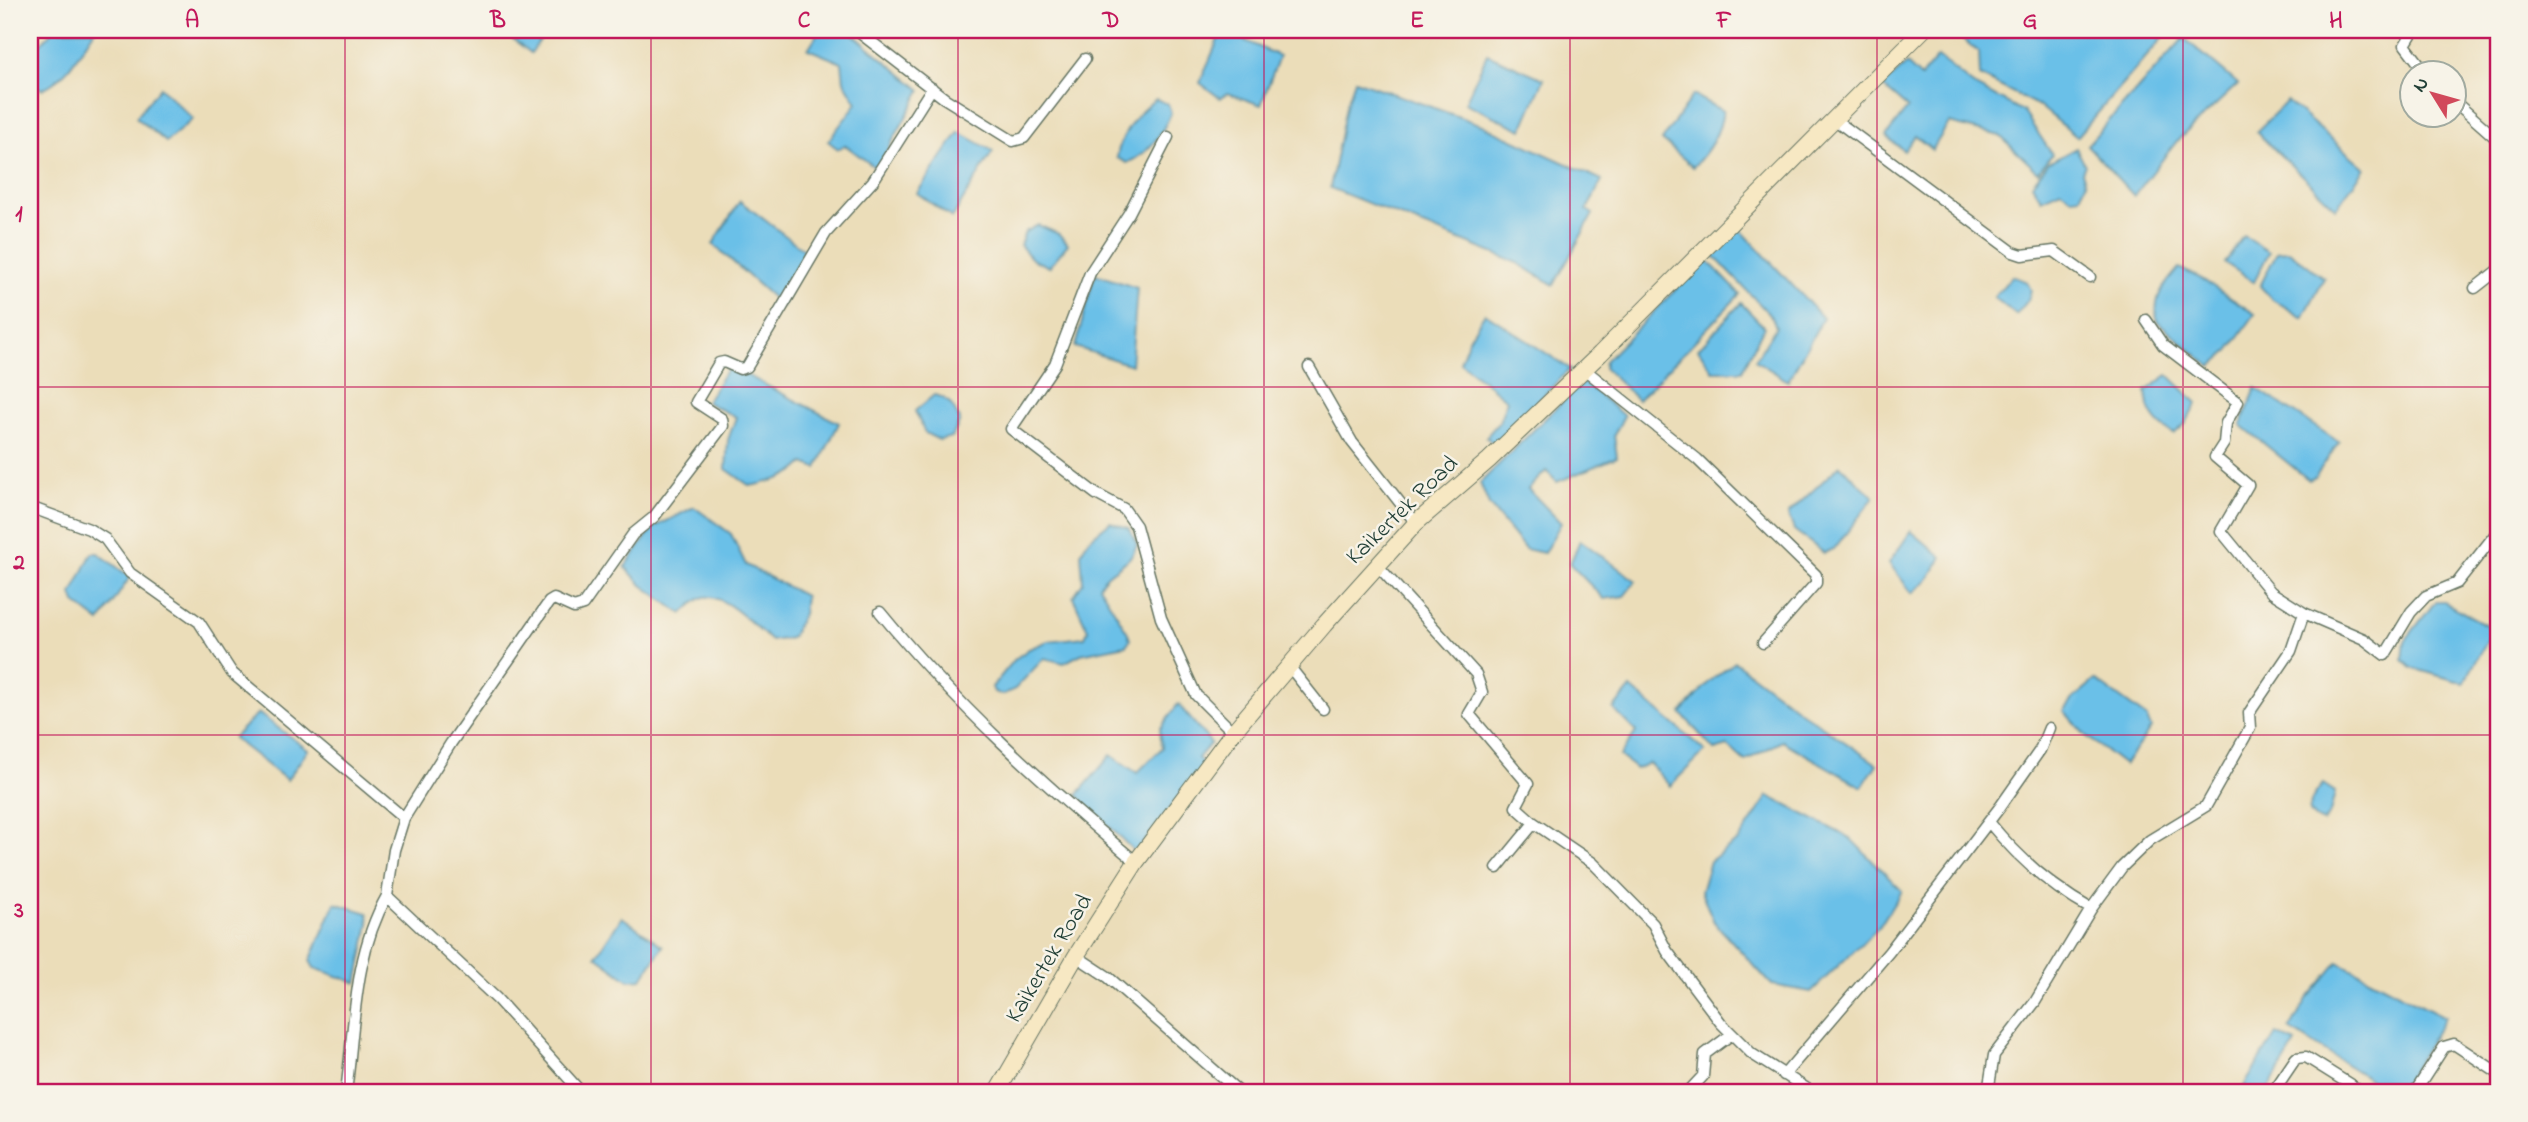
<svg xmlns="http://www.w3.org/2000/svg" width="2528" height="1122" viewBox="0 0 2528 1122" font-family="'Indie Flower',sans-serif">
<rect width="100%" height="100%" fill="#f7f3e8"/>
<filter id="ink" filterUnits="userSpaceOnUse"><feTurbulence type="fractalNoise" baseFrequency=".0143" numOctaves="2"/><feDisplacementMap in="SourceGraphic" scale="14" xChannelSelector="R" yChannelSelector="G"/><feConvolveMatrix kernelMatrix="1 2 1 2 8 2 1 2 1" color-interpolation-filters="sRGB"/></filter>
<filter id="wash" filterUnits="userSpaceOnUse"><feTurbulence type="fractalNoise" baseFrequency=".00686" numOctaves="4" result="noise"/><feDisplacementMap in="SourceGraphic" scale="28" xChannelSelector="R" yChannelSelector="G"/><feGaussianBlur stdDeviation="1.57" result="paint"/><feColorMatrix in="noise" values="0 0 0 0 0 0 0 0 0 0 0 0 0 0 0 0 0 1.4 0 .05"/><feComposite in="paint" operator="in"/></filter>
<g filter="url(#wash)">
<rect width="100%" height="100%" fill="#ebddb9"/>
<path fill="#6bc0e8" stroke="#457e8e" stroke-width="2" d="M 54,30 L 95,30 C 80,51 67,79 42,89 L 30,85 L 30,47 L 35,49 Z
M 501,30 L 547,30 L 531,53 Z
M 820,30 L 848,30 L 921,90 L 877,169 L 845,145 L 838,149 L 828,141 L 857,103 L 844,81 L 842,63 L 808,49 Z
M 1222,30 L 1279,56 L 1261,105 L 1227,93 L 1220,98 L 1200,83 Z
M 1954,30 L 2160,30 L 2166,34 L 2077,137 L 2041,107 L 1980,76 L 1979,52 L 1953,32 Z
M 2184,38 L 2238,84 L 2177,141 L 2134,196 L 2087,145 Z
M 1487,54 L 1544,79 L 1522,130 L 1465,103 Z
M 1938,57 L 1973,85 L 2023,111 L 2052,154 L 2038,172 L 2000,136 L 1949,123 L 1932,150 L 1915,136 L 1904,151 L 1886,136 L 1908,108 L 1882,86 L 1907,64 L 1921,77 Z
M 1355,80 L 1482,125 L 1602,180 L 1587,210 L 1593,214 L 1554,285 L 1517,263 L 1330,188 L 1346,106 Z
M 160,87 L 193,119 L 166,142 L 136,117 Z
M 1693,95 L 1723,111 C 1720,134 1709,151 1693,167 L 1662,140 Z
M 1156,99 L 1168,104 L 1171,113 C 1161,136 1149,153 1127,163 L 1117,158 C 1119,137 1138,111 1156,99 Z
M 2287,101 L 2365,168 L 2336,208 L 2256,132 Z
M 959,132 L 993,151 L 952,218 L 917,193 Z
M 2076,148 L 2085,165 L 2082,172 L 2086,183 L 2080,197 L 2072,198 L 2061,190 L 2041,199 L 2032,184 L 2048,163 Z
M 740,201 L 808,253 L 782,306 L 713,244 Z
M 1038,225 L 1059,234 L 1068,244 L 1049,267 L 1032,259 L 1020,245 L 1025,232 Z
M 1739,228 L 1823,318 L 1788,381 L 1755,360 L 1776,327 L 1772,317 L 1713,255 Z
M 2244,236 L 2269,252 L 2254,282 L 2225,263 Z
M 2289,251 L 2324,278 L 2303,318 L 2271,298 L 2260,286 L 2277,252 Z
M 1706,259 L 1740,294 L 1638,400 L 1604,368 L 1605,361 Z
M 2179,268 L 2202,279 L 2255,314 L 2228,352 L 2211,367 L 2157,321 C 2154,295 2162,288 2179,268 Z
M 1095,274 L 1137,288 L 1131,365 L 1075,347 Z
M 2012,276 L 2027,282 L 2031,290 L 2028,300 L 2016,315 L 1994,297 Z
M 1741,303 L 1764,327 L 1742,371 L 1713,371 L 1698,349 Z
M 1485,313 L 1570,369 L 1495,445 L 1486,437 L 1499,422 L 1507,400 L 1460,362 L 1470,337 Z
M 729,366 L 839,423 L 817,468 L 804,463 C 790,478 770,482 750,486 L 726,469 L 728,440 L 736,417 L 706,402 Z
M 2168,375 L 2197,403 L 2186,423 L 2174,434 C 2155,424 2148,412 2146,391 Z
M 1583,381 L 1624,416 L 1614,435 L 1617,457 L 1557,482 L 1546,471 L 1528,489 L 1561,523 L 1544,553 L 1525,549 L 1489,505 L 1480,483 Z
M 2256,388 L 2339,442 L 2315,477 L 2309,480 L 2241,425 Z
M 934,395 C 949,397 954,408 960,421 L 952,437 L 939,440 L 925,433 L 915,411 Z
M 1840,465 L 1874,497 L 1834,549 L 1824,553 L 1794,530 L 1788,514 Z
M 694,507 L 731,534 L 746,565 L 805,596 L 803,614 L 791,638 L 771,641 C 757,628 724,593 704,597 C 696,599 688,609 682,614 L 642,585 L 625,567 L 653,528 Z
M 1110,522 L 1129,528 L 1137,544 C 1132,565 1108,568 1099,586 L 1128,633 L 1130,640 L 1126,645 L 1081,654 L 1064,663 L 1044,658 L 1015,689 L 1002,695 L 994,692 L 992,687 L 1015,659 L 1029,649 L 1048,641 L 1085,637 L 1088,630 L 1073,597 L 1083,582 L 1081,553 L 1088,540 Z
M 1911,531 L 1942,557 L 1927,581 L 1912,593 L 1889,563 Z
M 1580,540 L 1636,581 L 1624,596 L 1604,599 L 1570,564 Z
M 92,553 L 98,553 L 130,577 L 100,622 L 75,603 L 72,594 Z
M 2435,602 L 2444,602 L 2494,629 L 2464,683 L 2412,668 L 2403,660 L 2405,641 Z
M 1735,662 L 1804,714 L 1877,764 L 1862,787 L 1782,741 L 1745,761 L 1728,746 L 1714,750 L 1681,713 L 1709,682 Z
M 2095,680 L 2147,718 L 2151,728 L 2124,765 L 2085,735 L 2064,711 L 2074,698 Z
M 1631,688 L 1705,751 L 1670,786 L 1649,763 L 1636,769 L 1620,756 L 1636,732 L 1613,709 Z
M 1178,704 L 1211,743 L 1198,758 L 1204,764 L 1136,853 L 1077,795 L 1111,755 L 1137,773 L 1162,748 L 1160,729 Z
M 258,713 L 308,750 L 287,780 L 233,738 Z
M 2323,784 L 2335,792 L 2330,813 L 2323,822 C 2300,814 2311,798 2323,784 Z
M 1768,796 L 1850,838 L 1902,891 L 1879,927 L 1811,992 L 1772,985 L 1714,922 L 1701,892 L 1710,861 L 1739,840 Z
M 335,903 L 368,913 L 369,924 L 357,983 L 314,968 L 310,961 Z
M 622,917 L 663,946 L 642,979 L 629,980 L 596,956 Z
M 2338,962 L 2445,1017 L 2399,1092 L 2390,1092 L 2290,1029 L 2307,999 Z
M 2276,1034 L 2296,1043 L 2266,1092 L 2250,1092 L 2244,1086 Z"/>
</g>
<g filter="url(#ink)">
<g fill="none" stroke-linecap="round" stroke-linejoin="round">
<defs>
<path id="street" d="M 856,30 L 944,98 L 1013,141 L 1024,138 L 1085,59
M 2414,30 L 2405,45 L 2427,74
M 2454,101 L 2498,140
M 1834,119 L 2013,252 L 2022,255 L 2054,251 L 2090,277
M 1168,137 L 1129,213 L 1090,273 L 1055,364 L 1011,429 L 1096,494 L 1124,509 L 1136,526 L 1161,618 L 1196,695 L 1233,732
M 2475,288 L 2498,270
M 2146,320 L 2163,345 L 2238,402 L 2226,423 L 2224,443 L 2215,457 L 2248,485 L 2221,531 L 2271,592 L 2304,613
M 1309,367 L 1352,442 L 1416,523
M 1584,369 L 1697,459 L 1816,575 L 1816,583 L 1763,643
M 30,507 L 89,529 L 105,539 L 130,573 L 199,622 L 232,673 L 404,818
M 1377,565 L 1476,674 L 1482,692 L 1469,714 L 1528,784 L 1516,807 L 1534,823
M 880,612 C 956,705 1045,785 1136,862
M 1289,666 L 1323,709
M 1989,822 C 2018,858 2050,886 2091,909
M 1497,868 L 1534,823 L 1593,863 L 1653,924 L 1667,951 L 1721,1023 L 1752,1054 L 1812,1092
M 387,896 L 394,850 L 404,818 L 451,743 L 549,602 L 554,599 L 574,608 L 583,605 L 633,534 L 654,517 L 723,426 L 722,419 L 696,402 L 719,363 L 724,362 L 740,369 L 747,367 L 826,233 L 873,181 L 932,88
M 1076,956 L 1108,977 L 1239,1092
M 1784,1075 L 1889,952 L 2000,807 L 2040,750 L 2049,728
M 346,1092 C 355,1026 353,956 387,896 L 497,999 L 581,1092
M 1646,1092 L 1653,1092
M 1688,1092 L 1703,1076 L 1705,1054 L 1732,1034
M 1988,1092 L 1994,1055 L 2035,1002 L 2091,909 L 2122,867 L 2150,840 L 2206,806 L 2250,728 L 2249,713 L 2291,651 L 2304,613 L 2364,639 L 2385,655 L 2411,612 L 2426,596 L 2457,583 L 2498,531
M 2273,1092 L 2296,1058 L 2306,1057 L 2362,1092
M 2415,1092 L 2444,1047 L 2454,1044 L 2498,1073"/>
<path id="secondary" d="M 997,1092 L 1076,956 L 1136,862 L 1233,732 L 1324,625 L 1416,523 L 1489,460 L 1600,354 L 1923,30"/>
</defs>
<use href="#street" stroke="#667563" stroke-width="13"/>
<use href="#secondary" stroke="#667563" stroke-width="18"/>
<use href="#street" stroke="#fff" stroke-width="10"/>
<use href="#secondary" stroke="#f7e8c3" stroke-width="16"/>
</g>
</g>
<path fill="none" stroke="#c2185b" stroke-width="2" stroke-opacity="0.55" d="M 345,30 L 345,1092M 651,30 L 651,1092M 958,30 L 958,1092M 1264,30 L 1264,1092M 1570,30 L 1570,1092M 1877,30 L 1877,1092M 2183,30 L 2183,1092M 30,387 L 2498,387M 30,735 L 2498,735"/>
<g text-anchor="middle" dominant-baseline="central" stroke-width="5" stroke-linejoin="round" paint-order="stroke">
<g font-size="24" fill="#1f3d34" stroke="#f7f3e8">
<text transform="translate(1403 511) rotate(-44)">Kaikertek Road</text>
<text transform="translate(1050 959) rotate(-59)">Kaikertek Road</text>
</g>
</g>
<rect width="2528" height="1122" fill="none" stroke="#f7f3e8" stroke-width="77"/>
<g transform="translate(2433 94) rotate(307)"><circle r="33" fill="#f7f3e8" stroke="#a1aaa0" stroke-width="2"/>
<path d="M0-5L12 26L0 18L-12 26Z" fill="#d1495b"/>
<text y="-10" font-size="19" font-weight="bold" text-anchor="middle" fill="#1f3d34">N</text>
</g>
<rect x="38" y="38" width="2452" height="1046" fill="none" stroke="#c2185b" stroke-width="2.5"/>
<g font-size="23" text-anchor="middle" font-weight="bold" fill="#c2185b">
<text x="192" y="27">A</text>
<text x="498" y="27">B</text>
<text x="804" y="27">C</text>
<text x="1111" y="27">D</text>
<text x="1417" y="27">E</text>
<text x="1724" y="27">F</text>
<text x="2030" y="27">G</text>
<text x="2336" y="27">H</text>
<text x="19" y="221">1</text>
<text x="19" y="569">2</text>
<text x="19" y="917">3</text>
</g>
</svg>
